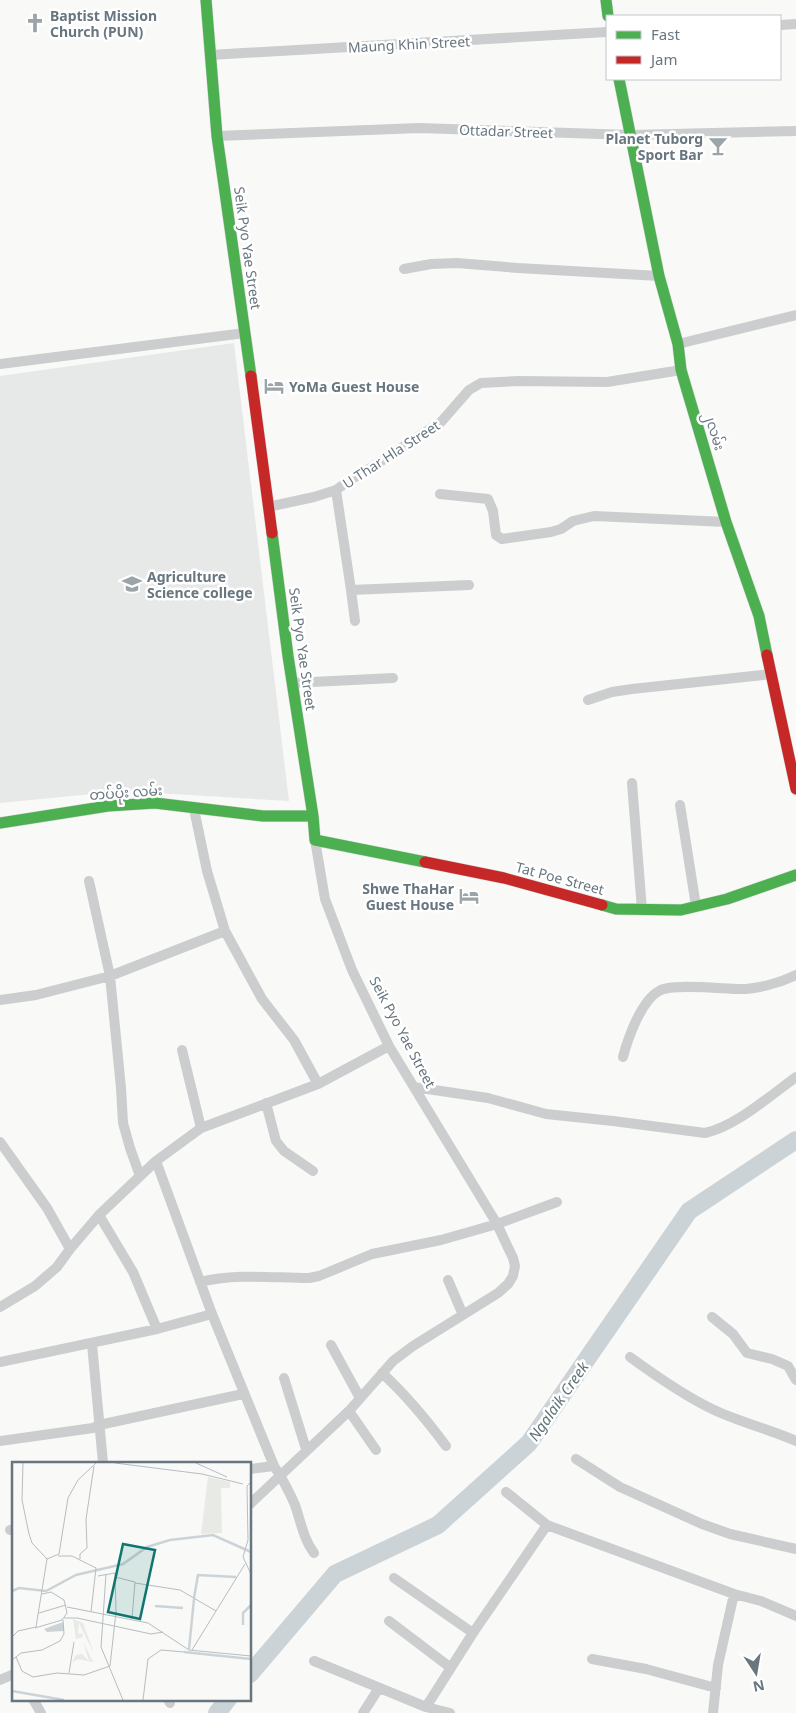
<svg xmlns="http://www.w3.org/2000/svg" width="796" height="1713" viewBox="0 0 796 1713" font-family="'Noto Sans','Noto Sans Myanmar',sans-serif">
<rect width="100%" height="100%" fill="#f9f9f8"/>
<path fill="#e7e9e8" d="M 234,343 L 289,801 L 123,791 L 0,803 L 0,376 Z"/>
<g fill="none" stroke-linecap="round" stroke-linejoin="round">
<path stroke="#ccd3d6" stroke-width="18" d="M 250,1674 L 335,1574 L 438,1525 L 529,1443 L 689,1211 L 796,1140
M 217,1713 L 228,1699"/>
<defs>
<path id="fast" d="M 206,0 L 217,136 L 251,376
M 606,0 L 608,16
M 619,79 L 659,276 L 678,344 L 681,370 L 726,522 L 759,616 L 767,655
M 272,533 L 288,656 L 313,816 L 315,840 L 425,862
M 0,823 L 108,806 L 155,803 L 263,816 L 313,816
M 602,905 L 616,909 L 681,910 L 727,899 L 796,875"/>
<path id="jam" d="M 251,376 L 272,533
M 767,655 L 796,789
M 425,862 L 504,878 L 602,905"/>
</defs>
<use href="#fast" stroke="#d5d6d6" stroke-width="12"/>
<use href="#jam" stroke="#d5d6d6" stroke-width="12"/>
<path stroke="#cbcdce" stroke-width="10" d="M 780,25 L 796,24
M 210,55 L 607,32
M 217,136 L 419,128 L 631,135 L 796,131
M 404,269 L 431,264 L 457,263 L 518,268 L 659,276
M 678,344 L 796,315
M 0,364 L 245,333
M 336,490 L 351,590 L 469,585
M 440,494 L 488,499 L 493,511 L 496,535 L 502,539 L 551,532 L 561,529 L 573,521 L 594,516 L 726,522
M 268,507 L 314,497 L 336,490 L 347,482 L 372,467 L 441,422 L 469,390 L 481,383 L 518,381 L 607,382 L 681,370
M 351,590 L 355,621
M 292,683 L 393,678
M 588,700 L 612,692 L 632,689 L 772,674
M 632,783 L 642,910
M 680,805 L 696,906
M 194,809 L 207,871 L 225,931 L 262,999 L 294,1040 L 318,1084
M 0,1000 L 36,995 L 110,976 L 89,881
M 182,1050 L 201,1128
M 623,1057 C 628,1038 641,1001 659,991 C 672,983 723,989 740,989 C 757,989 780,983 796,975
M 414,1087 L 488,1098 L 546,1114 L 613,1121 L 705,1133 C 735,1127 771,1095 796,1077
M 266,1103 L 276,1141 L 284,1151 L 313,1171
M 0,1142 L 47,1208 L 70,1249
M 156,1161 L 212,1314
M 140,1176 L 130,1148 L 123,1123 L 121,1088 L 110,976 L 225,931
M 99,1215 L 133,1272 L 157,1329
M 448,1280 L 463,1315
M 200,1282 C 237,1273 273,1278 309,1278 L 319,1276 L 372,1254 L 441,1240 L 497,1224 L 557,1202
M 0,1307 L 35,1286 L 57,1267 L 70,1249 L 99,1215 L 156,1161 L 201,1128 L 318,1084 L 389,1046
M 712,1317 L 733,1334 L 747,1353 L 772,1359 L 788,1366 L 796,1380
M 92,1344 L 103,1463
M 331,1345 L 360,1398
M 630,1357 C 656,1376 683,1395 712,1409 C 739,1422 769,1429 796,1441
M 0,1362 L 157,1329 L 212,1314 L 274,1466 C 282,1478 289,1491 295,1505 C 301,1522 303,1538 314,1553
M 382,1373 C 406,1395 426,1419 446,1446
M 284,1378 L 306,1449
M 349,1411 L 376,1450
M 0,1441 L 93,1428 L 99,1425 L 243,1394
M 576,1459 L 620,1487 L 702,1524 L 730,1534 L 796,1549
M 250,1469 L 274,1466
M 506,1492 L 547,1525 L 734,1594 L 761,1601 L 796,1616
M 250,1504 L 349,1411 L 393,1361 L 413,1346 L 498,1293 L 508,1284 L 513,1276 L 515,1266 L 513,1258 L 497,1224 L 389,1046 L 352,970 L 325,899 L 315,840
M 10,1530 L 14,1529
M 394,1578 L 473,1633
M 389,1621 L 451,1668
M 592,1659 L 646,1669 L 716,1688
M 314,1661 L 426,1707 L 450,1713
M 0,1680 L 14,1674
M 33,1699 L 41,1713
M 168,1699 L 170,1703
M 426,1707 L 473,1633 L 547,1525
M 363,1713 L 379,1688
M 713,1713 L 718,1665 L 734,1594"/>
<use href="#fast" stroke="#4caf50" stroke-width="11"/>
<use href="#jam" stroke="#c62828" stroke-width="11"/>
</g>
<defs>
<symbol id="church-bare" viewBox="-9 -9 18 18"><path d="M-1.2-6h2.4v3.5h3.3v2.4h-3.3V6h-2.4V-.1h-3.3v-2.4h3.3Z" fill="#9aa4a9" stroke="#fff" stroke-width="2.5" paint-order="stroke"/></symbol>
<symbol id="bar-bare" viewBox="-9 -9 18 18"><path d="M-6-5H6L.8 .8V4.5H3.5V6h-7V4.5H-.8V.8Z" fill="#9aa4a9" stroke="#fff" stroke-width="2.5" paint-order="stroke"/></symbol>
<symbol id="hotel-bare" viewBox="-9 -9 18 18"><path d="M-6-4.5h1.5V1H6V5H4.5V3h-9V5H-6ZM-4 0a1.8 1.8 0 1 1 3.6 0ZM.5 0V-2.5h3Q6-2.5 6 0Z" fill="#9aa4a9" stroke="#fff" stroke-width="2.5" paint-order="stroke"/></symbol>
<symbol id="school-bare" viewBox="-9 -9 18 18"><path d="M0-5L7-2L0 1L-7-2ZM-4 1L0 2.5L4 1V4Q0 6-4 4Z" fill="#9aa4a9" stroke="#fff" stroke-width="2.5" paint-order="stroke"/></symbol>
</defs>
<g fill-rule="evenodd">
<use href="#church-bare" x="21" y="9" width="28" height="28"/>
<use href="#bar-bare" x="704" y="132" width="28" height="28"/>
<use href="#hotel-bare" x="260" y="372" width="28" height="28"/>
<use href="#school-bare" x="118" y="570" width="28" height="28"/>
<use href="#hotel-bare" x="455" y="882" width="28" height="28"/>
</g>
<g text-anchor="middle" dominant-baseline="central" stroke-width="5" stroke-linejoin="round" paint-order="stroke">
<g font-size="14" font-weight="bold" fill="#67767f" stroke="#fff" text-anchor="start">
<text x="50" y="15">Baptist Mission<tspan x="50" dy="16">Church (PUN)</tspan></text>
<text x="703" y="138" text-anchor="end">Planet Tuborg<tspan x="703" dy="16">Sport Bar</tspan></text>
<text x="289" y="386">YoMa Guest House</text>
<text x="147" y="576">Agriculture<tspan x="147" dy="16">Science college</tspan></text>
<text x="454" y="888" text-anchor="end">Shwe ThaHar<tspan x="454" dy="16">Guest House</tspan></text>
</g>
<g font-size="14" fill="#67767f" stroke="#fff">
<text transform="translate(409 44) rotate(-3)">Maung Khin Street</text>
<text transform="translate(506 131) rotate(2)">Ottadar Street</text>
<text transform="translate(248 248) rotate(82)">Seik Pyo Yae Street</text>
<text transform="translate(715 431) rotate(73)">၂လမ်း</text>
<text transform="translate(391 454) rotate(-33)">U Thar Hla Street</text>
<text transform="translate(303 649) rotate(82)">Seik Pyo Yae Street</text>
<text transform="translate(126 792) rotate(-4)">တပ်ပိုး လမ်း</text>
<text transform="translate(560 878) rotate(15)">Tat Poe Street</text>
<text transform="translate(403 1032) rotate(62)">Seik Pyo Yae Street</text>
</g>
<g font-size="15" font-style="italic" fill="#627479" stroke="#fff">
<text transform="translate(558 1401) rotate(-55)">Ngalaik Creek</text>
</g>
</g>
<g transform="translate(12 1462)">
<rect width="239" height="239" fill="#f9f9f8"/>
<path d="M 196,15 L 218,20 L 218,26 L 209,26 L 210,71 L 189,72 ZM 61,157 L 71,161 L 82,192 L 67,161 L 66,172 L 70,171 L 71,175 L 64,177 ZM 71,179 L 81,200 L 66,197 L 60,201 L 64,193 L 70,192 L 77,199 Z" fill="#e8eae6"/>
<path d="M 51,160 L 52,169 L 35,170 L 32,167 Z" fill="#ccd3d6"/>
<path fill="none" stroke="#ccd3d6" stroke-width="2.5" d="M 0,129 L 7,126 L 34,129 L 64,113 L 111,102 L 135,85 L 158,78 L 201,73 L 239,90M 182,136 L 186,113 L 224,115M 143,144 L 171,146M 231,163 L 231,151 L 239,143M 177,187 L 182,137M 172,190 L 239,197M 0,229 L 52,238"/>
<path fill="none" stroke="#b6bdc1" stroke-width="1" d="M 11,1 L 10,38 L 17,72 L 20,81 L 35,97M 103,1 L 190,12 L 231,22M 184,1 L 215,15M 239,20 L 235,24 L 236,78 L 231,95 L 239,112M 46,94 L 60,94 L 84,106 L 79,150M 68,97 L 68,92 L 75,86 L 74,57 L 82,4M 94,112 L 89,185 L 111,238M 103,115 L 123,120 L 120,157M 123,121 L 168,128 L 204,149M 55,145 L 136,161 L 177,188 L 239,194M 27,151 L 54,143M 52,156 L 65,156 L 139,172 L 151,170M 23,166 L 50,158 L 55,151 L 52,138 L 39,130 L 30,132M 0,175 L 6,169 L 24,165 L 35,97 L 47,92 L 56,36 L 66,18 L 84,1M 180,188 L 233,102M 4,195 L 10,209 L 21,215 L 45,211 L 72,213 L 98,204 L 104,150 L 103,111 L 86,114M 0,198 L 9,191 L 30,188 L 48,179 L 52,172 L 51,158M 57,211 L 62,180M 131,238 L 136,197 L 149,188 L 172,190"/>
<path fill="#0f766e" fill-opacity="0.15" stroke="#0f766e" stroke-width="2.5" d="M 111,82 L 143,88 L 128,157 L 96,150 Z"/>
<rect width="239" height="239" fill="none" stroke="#67767f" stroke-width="2.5"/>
</g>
<rect x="606" y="15" width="175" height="65" fill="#ffffff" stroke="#c2c8cc"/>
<rect x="616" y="31" width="25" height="8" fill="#4caf50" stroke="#c2c8cc"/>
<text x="651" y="40" font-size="15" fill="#67767f">Fast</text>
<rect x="616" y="56" width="25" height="8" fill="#c62828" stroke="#c2c8cc"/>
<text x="651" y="65" font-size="15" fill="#67767f">Jam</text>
<g transform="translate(756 1673) rotate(168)" stroke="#ffffff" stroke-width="4" paint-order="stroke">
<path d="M0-4L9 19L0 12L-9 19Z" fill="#67767f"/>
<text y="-8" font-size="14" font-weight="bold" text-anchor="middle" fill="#67767f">N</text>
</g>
</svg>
